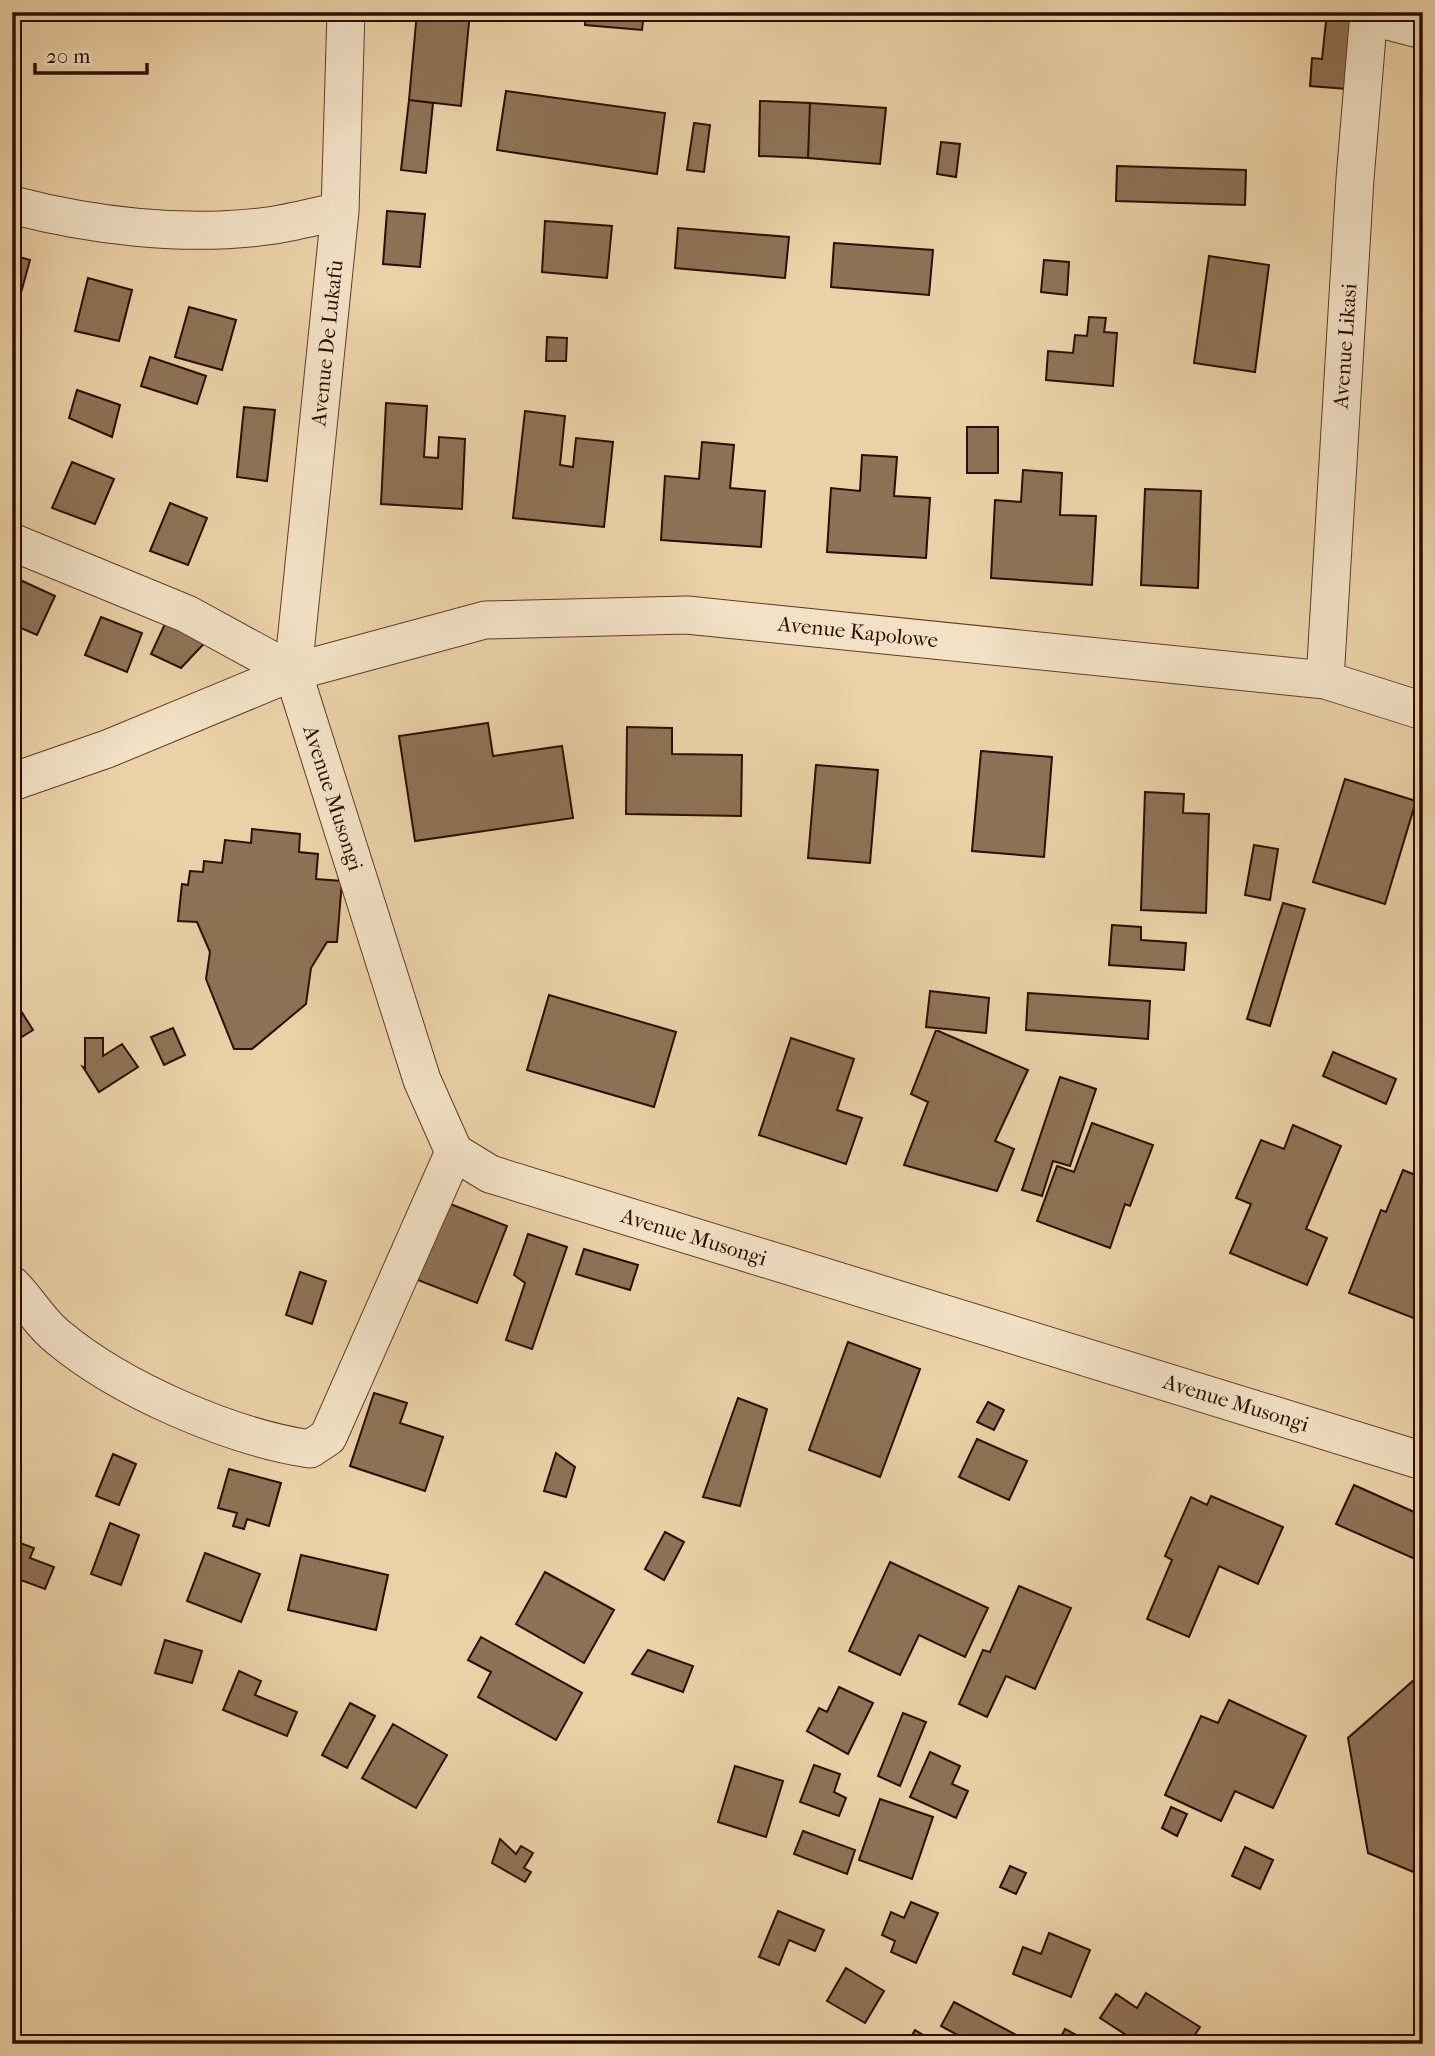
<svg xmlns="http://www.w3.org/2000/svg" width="1435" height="2056" viewBox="0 0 1435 2056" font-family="'IM FELL French Canon',serif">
<rect width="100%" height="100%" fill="#ebd1a6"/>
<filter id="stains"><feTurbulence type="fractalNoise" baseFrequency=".00286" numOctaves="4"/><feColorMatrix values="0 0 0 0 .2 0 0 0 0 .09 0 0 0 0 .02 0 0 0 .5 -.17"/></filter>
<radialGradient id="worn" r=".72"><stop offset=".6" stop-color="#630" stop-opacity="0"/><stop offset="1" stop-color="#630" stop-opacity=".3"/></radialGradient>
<path fill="#8f7256" stroke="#2c0c00" stroke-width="2" d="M 417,12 L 470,12 L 461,106 L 409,100 Z
M 586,12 L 644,12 L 642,30 L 585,25 Z
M 1327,12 L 1354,12 L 1347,89 L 1310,86 L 1312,58 L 1322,59 Z
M 506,91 L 665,113 L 657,174 L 497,150 Z
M 409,100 L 433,103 L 426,173 L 401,170 Z
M 760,101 L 810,103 L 808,158 L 759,156 Z
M 810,103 L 886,108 L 880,164 L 808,158 Z
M 694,123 L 710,125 L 704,172 L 687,170 Z
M 941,142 L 960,144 L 956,177 L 937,174 Z
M 1117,166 L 1246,170 L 1245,205 L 1116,201 Z
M 387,211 L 425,214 L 420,267 L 383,264 Z
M 545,221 L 612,226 L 607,278 L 542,272 Z
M 678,228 L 789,237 L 785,278 L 675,268 Z
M 834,243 L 933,250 L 929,295 L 831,287 Z
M 12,255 L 30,260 L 14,318 L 12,318 Z
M 1209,256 L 1269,265 L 1255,372 L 1194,363 Z
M 1044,260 L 1069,262 L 1067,295 L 1041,292 Z
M 88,278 L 132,290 L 119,341 L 75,331 Z
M 189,307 L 236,320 L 222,370 L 175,357 Z
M 1089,317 L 1106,318 L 1104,332 L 1117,333 L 1113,386 L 1046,380 L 1048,351 L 1073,353 L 1075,335 L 1087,336 Z
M 547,337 L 567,338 L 566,361 L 546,361 Z
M 150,357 L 206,376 L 197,404 L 141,386 Z
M 77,390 L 120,405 L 112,437 L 69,418 Z
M 386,403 L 427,406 L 424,457 L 438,458 L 439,437 L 465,439 L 462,509 L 381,504 Z
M 244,407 L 275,410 L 267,481 L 237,477 Z
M 525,411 L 565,416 L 560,465 L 573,467 L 576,438 L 613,442 L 604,527 L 513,518 Z
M 967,427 L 998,427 L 998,473 L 967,473 Z
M 702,442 L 734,445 L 730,488 L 765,491 L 761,547 L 661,540 L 665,476 L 699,479 Z
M 862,455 L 897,457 L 894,496 L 930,498 L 926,558 L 827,552 L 831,488 L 860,491 Z
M 72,462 L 114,479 L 95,524 L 52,508 Z
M 1023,470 L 1062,473 L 1060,515 L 1096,516 L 1092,585 L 991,578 L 995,500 L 1021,502 Z
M 1145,489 L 1201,491 L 1198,588 L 1141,585 Z
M 170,503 L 207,518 L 188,565 L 150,551 Z
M 18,579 L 55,596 L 37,635 L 12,624 L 12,591 Z
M 170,613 L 214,633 L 181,668 L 151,654 Z
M 101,617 L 142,633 L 127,672 L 85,655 Z
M 488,723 L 493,756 L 562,746 L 573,818 L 415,841 L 399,736 Z
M 627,727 L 672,728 L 672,754 L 742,755 L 741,816 L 626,814 Z
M 981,751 L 1052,757 L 1044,857 L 972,851 Z
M 816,765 L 878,770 L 870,863 L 808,858 Z
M 1345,779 L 1416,801 L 1385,904 L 1313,882 Z
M 1145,792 L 1184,794 L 1183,813 L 1209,814 L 1206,913 L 1141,910 Z
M 252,829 L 300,834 L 299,852 L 318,854 L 316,879 L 342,881 L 337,942 L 327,942 L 311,968 L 306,1004 L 252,1049 L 234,1049 L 206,979 L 210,952 L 197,922 L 178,921 L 182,884 L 188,885 L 190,871 L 203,872 L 204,861 L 222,863 L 225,840 L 251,843 Z
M 1254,845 L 1278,849 L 1270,900 L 1245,895 Z
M 1283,903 L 1305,909 L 1270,1026 L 1247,1019 Z
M 1112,925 L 1141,927 L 1141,940 L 1186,943 L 1184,970 L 1109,965 Z
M 930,991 L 989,998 L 986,1033 L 926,1027 Z
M 1028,993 L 1150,1001 L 1148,1039 L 1026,1030 Z
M 549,995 L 676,1032 L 654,1107 L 527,1070 Z
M 21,1011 L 33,1030 L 12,1043 L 12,1016 Z
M 173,1028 L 185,1055 L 164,1065 L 151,1037 Z
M 936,1030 L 1028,1070 L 995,1141 L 1014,1149 L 997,1191 L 904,1165 L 928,1102 L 911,1094 Z
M 85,1038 L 103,1038 L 103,1056 L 122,1044 L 138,1067 L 99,1092 L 83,1067 L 85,1068 Z
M 791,1038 L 854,1059 L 837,1110 L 862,1118 L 846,1164 L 759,1135 Z
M 1333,1052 L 1396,1079 L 1386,1104 L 1323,1076 Z
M 1060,1077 L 1096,1089 L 1070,1166 L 1053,1161 L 1042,1196 L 1022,1190 Z
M 1092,1123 L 1153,1145 L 1130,1206 L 1125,1204 L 1110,1248 L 1037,1221 L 1057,1166 L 1074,1172 Z
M 1293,1125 L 1341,1146 L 1306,1229 L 1327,1238 L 1307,1285 L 1230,1253 L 1251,1204 L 1236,1198 L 1261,1140 L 1284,1149 Z
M 1403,1170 L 1423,1178 L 1423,1302 L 1416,1319 L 1349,1293 L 1381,1210 L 1386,1212 Z
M 440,1200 L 507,1226 L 477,1303 L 410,1277 Z
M 528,1234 L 567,1247 L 532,1349 L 506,1340 L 525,1283 L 514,1275 Z
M 584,1249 L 638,1265 L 630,1290 L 576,1274 Z
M 300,1272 L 326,1281 L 312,1324 L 286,1315 Z
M 848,1342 L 920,1369 L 880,1477 L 809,1450 Z
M 374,1393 L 407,1403 L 400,1423 L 443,1437 L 425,1491 L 350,1466 Z
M 738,1398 L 767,1409 L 740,1506 L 703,1497 Z
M 988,1402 L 1004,1410 L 994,1430 L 977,1422 Z
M 977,1439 L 1027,1461 L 1009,1500 L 959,1477 Z
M 556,1453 L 575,1467 L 566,1497 L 544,1491 Z
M 113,1454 L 136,1464 L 119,1505 L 96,1496 Z
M 229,1469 L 281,1483 L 269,1526 L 247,1519 L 244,1529 L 233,1526 L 237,1513 L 218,1508 Z
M 1354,1485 L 1423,1516 L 1423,1541 L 1415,1559 L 1336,1524 Z
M 1211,1496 L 1283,1527 L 1258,1584 L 1219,1566 L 1189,1637 L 1147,1619 L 1172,1560 L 1165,1556 L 1191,1497 L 1207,1505 Z
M 110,1523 L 139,1535 L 121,1585 L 91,1574 Z
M 665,1532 L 684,1542 L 664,1580 L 645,1569 Z
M 12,1540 L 34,1548 L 30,1558 L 54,1567 L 45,1589 L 21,1580 L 16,1594 L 12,1593 Z
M 205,1553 L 260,1574 L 241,1622 L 187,1601 Z
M 301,1555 L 388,1575 L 376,1630 L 288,1610 Z
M 890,1562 L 988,1608 L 965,1657 L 919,1635 L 900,1675 L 849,1651 Z
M 545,1572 L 614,1610 L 584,1663 L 516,1624 Z
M 1019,1586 L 1071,1608 L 1035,1689 L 1006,1676 L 987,1717 L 959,1704 L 983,1650 L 990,1652 Z
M 481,1637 L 582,1693 L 556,1740 L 478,1697 L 491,1672 L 468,1660 Z
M 165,1640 L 202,1651 L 192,1683 L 155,1673 Z
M 648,1650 L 693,1666 L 683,1692 L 632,1674 Z
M 239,1671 L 261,1681 L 255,1695 L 297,1712 L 287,1736 L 223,1710 Z
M 1423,1672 L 1423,1876 L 1368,1853 L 1348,1738 Z
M 839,1687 L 873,1703 L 848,1754 L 807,1731 L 819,1708 L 827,1712 Z
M 1229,1700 L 1306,1736 L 1273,1808 L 1235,1791 L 1221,1821 L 1165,1795 L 1201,1716 L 1218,1723 Z
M 350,1703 L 375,1716 L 347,1768 L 322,1755 Z
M 903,1713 L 926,1722 L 900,1786 L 878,1776 Z
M 393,1724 L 447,1755 L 416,1808 L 362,1778 Z
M 930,1752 L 960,1766 L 952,1784 L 968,1791 L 956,1818 L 910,1797 Z
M 814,1765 L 840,1774 L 834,1792 L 846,1798 L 839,1816 L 800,1802 Z
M 735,1766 L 783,1781 L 766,1837 L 718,1822 Z
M 880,1799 L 933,1817 L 912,1879 L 859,1860 Z
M 1171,1807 L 1187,1814 L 1177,1836 L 1162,1828 Z
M 803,1831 L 855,1850 L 847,1874 L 794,1854 Z
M 500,1839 L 516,1854 L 521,1846 L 533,1853 L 524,1868 L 531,1872 L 525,1882 L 492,1863 Z
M 1245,1847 L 1273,1860 L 1260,1889 L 1232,1876 Z
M 1010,1866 L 1026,1873 L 1016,1894 L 1000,1887 Z
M 911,1902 L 938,1913 L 916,1963 L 891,1952 L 895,1941 L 882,1935 L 891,1912 L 904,1918 Z
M 778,1911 L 824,1930 L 815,1951 L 789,1940 L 779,1965 L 759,1957 Z
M 1049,1933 L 1090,1950 L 1071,1997 L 1013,1974 L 1023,1947 L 1041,1954 Z
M 846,1968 L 884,1991 L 865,2023 L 827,2001 Z
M 1146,1993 L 1200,2027 L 1189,2044 L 1140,2044 L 1100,2018 L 1116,1994 L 1137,2008 Z
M 954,2002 L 1022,2038 L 1019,2044 L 974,2044 L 941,2026 Z
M 1065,2029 L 1093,2044 L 1057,2044 Z
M 915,2030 L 938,2044 L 907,2044 Z"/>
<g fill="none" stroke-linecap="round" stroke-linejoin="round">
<defs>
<path id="minor" d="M 346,12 L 340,211 L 293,672 L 422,1080 L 454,1152 L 490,1174 L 1423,1461
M 1369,16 L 1423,30
M 12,205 C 93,226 184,237 267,226 C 291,223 316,216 340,211
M 12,542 L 187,614 L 293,672
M 1325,680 L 1355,179 L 1369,12
M 12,782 L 107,749 L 293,672 L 485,620 L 687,615 L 1325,680 L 1423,711
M 12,1285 C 28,1301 40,1323 58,1337 C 120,1389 230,1437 310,1449 L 328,1437 L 454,1152"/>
</defs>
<use href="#minor" stroke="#5c3d2a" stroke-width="39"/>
<use href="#minor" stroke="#f2e1c5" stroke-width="37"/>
</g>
<g text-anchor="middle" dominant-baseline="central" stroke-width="5" stroke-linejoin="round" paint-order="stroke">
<g font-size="21" fill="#2c0c00" stroke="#f2e1c5">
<text transform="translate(327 343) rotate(-84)">Avenue De Lukafu</text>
<text transform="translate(1345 346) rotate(-86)">Avenue Likasi</text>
<text transform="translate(858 632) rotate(6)">Avenue Kapolowe</text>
<text transform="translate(333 798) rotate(72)">Avenue Musongi</text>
<text transform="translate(694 1237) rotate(17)">Avenue Musongi</text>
<text transform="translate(1236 1403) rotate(17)">Avenue Musongi</text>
</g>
</g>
<rect width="1435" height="2056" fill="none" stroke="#ebd1a6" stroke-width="42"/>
<rect x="14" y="14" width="1407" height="2028" fill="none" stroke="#2c0c00" stroke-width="3.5"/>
<rect x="21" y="21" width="1393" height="2014" fill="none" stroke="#2c0c00" stroke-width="2"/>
<path d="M35 63v10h112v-10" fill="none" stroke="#2c0c00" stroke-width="3.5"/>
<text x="46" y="63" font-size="21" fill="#2c0c00" stroke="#f2e1c5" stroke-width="5" paint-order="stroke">20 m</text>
<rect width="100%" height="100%" filter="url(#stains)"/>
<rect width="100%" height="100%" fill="url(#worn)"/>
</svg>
